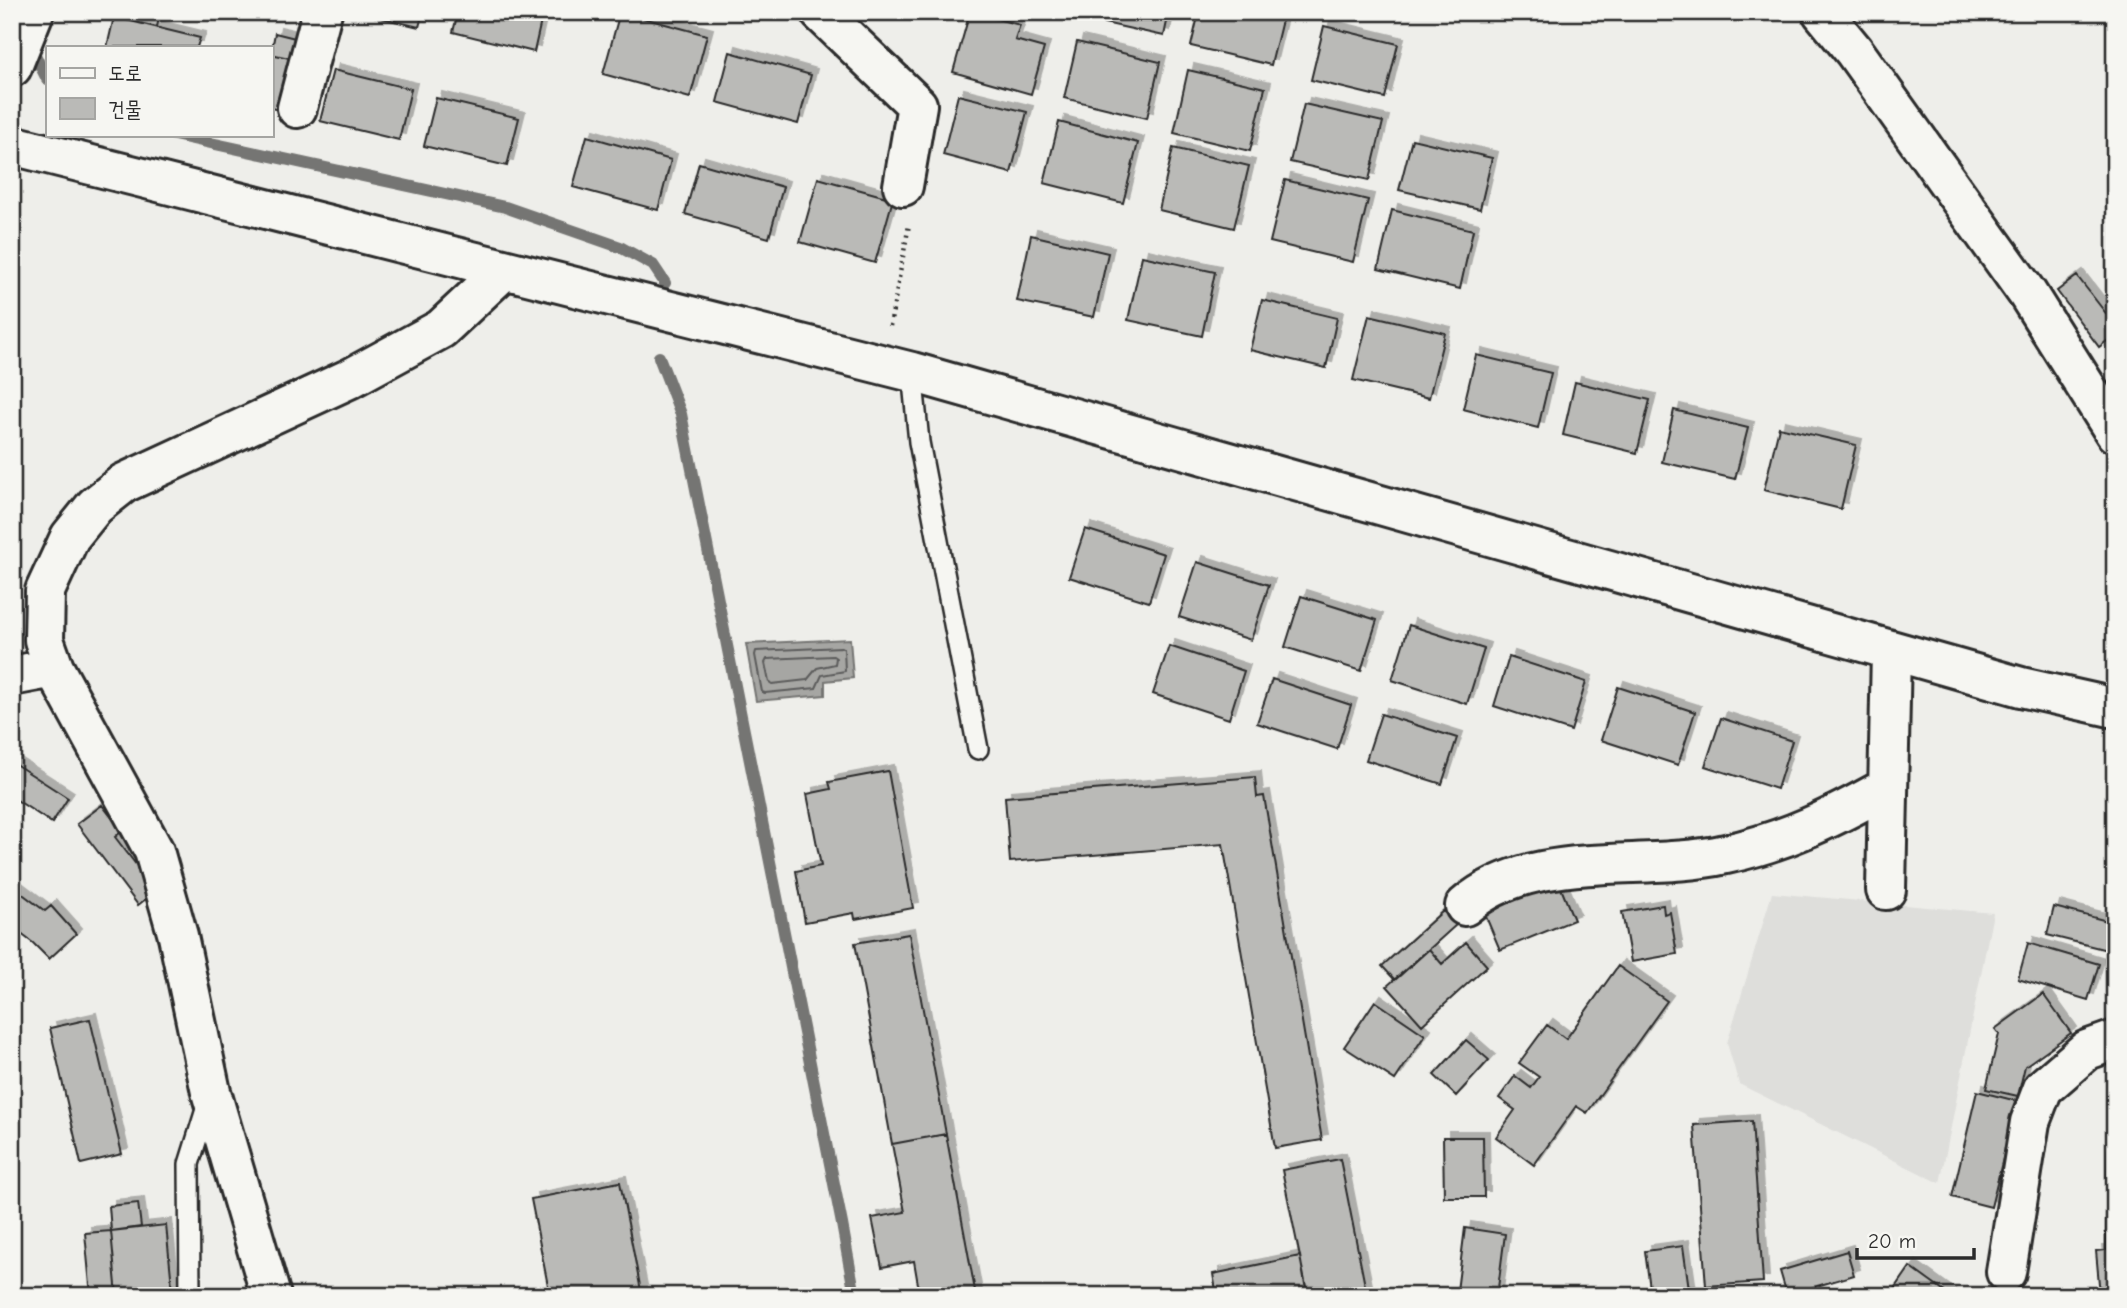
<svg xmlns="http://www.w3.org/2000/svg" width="2127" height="1308" viewBox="0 0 2127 1308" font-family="'Comic Neue','Poor Story',sans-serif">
<defs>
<filter id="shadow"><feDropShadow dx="6" dy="-6" stdDeviation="0" flood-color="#0004"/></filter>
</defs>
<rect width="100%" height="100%" fill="#eeeeea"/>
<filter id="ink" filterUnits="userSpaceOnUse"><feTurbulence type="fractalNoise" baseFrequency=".0143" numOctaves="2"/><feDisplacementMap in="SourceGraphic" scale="14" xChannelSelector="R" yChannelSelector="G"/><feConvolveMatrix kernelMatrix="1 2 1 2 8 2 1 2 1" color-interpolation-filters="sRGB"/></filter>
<g filter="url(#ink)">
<path fill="#dededb" d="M 1772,893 L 1993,913 L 1940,1183 L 1739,1084 L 1727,1043 Z"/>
<path fill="#a6a6a3" stroke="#757573" stroke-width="2" d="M 850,639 L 853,678 L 825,681 L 825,695 L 756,701 L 746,644 Z"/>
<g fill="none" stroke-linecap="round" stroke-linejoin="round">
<path stroke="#5c5c5b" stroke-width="2" d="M 841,647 L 844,649 L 845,671 L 822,675 L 816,688 L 765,693 L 762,692 L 755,655 L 756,651 Z
M 833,656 L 836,658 L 835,664 L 817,668 L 807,680 L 772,684 L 769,682 L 765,663 L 767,659 Z"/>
<path stroke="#757573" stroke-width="12" d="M 30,45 L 47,79
M 174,135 L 505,207 L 620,247 L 653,265 L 665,283
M 659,357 L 681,414 L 842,1224 L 855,1296"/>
</g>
<path fill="#babab7" stroke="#2b2b2b" stroke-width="2" filter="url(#shadow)" d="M 115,12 L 155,12 L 160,13 L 157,27 L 114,17 Z
M 357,12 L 423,12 L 419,27 Z
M 458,12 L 543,12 L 534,52 L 453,32 Z
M 620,12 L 707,35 L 690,98 L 603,74 Z
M 970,12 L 1020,25 L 1015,40 L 1044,48 L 1031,94 L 953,72 Z
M 1088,12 L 1169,12 L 1164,36 L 1086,19 Z
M 1199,12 L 1284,12 L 1271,65 L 1191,46 Z
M 114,17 L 200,38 L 197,47 L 107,47 Z
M 1324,26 L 1398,44 L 1385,98 L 1311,80 Z
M 275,33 L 303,40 L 298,60 L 271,54 Z
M 1077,42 L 1160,62 L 1147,118 L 1064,98 Z
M 730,52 L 811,75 L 798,124 L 717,102 Z
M 271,54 L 298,60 L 286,112 L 271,108 Z
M 333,70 L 411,89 L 399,140 L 320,121 Z
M 1188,70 L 1265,88 L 1250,151 L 1174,133 Z
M 958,95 L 1027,112 L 1011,173 L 943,155 Z
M 436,98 L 519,118 L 507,166 L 424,146 Z
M 1304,104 L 1383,122 L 1369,180 L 1290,162 Z
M 1059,122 L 1138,143 L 1123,203 L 1044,183 Z
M 587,136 L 671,160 L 658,210 L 573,187 Z
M 1412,139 L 1492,158 L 1480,209 L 1399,190 Z
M 1173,148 L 1249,166 L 1234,228 L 1159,210 Z
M 699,163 L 783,187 L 769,238 L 685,214 Z
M 818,178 L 893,199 L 875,263 L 800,242 Z
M 1285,180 L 1368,200 L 1353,262 L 1270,242 Z
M 1392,210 L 1473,230 L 1460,289 L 1378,269 Z
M 1031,235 L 1108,253 L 1094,317 L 1017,301 Z
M 1142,256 L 1215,272 L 1202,336 L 1128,320 Z
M 2077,276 L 2115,325 L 2115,335 L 2099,347 L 2057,291 Z
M 1262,300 L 1337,318 L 1326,368 L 1250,350 Z
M 1369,315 L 1445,333 L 1429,398 L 1353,380 Z
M 1476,355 L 1551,373 L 1538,428 L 1463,409 Z
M 1575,382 L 1650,400 L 1637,453 L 1563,435 Z
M 1674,410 L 1748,428 L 1735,479 L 1662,462 Z
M 1779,427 L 1856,445 L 1841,509 L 1764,490 Z
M 1085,529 L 1164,554 L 1149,602 L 1069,577 Z
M 1197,562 L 1269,585 L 1251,640 L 1179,617 Z
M 1301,596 L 1377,620 L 1361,671 L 1285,647 Z
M 1409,625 L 1484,649 L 1467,704 L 1392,680 Z
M 1169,646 L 1244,671 L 1229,719 L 1153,694 Z
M 1509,657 L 1586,682 L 1571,731 L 1494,706 Z
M 1272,679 L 1351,705 L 1337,749 L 1257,723 Z
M 1618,687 L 1695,712 L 1678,765 L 1601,740 Z
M 1381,714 L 1457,738 L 1442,784 L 1366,760 Z
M 1721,718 L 1792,741 L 1777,789 L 1705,766 Z
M 12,762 L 68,798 L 52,823 L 12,797 Z
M 888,771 L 913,908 L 855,919 L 854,913 L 805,922 L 796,871 L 821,866 L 807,794 L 831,789 L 829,782 Z
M 1255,777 L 1257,797 L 1264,796 L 1322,1140 L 1275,1148 L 1223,844 L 1010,862 L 1005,797 Z
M 102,805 L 122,831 L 115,837 L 156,891 L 138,905 L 77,824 Z
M 1556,876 L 1574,920 L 1500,950 L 1481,905 Z
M 12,886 L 45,911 L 51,906 L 76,934 L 49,959 L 33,943 L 12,927 Z
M 1663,905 L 1664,914 L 1670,912 L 1677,954 L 1631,962 L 1622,912 Z
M 2054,907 L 2115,923 L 2115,952 L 2047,935 Z
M 1443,911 L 1456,925 L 1395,980 L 1382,966 Z
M 909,934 L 946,1134 L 892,1144 L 855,943 Z
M 1466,942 L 1487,966 L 1422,1025 L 1387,986 L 1429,949 L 1442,964 Z
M 2028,943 L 2099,964 L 2088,1000 L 2018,979 Z
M 1618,966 L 1667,1001 L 1587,1113 L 1576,1106 L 1534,1165 L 1496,1137 L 1515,1110 L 1499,1098 L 1515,1076 L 1531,1088 L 1539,1077 L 1519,1063 L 1547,1025 L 1566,1039 Z
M 2043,994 L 2071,1033 L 2025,1066 L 2018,1096 L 1986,1089 L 1999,1034 L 1995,1029 Z
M 1375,1001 L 1425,1035 L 1395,1080 L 1344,1047 Z
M 90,1019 L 122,1154 L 81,1164 L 50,1028 Z
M 1466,1040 L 1489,1060 L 1456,1096 L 1434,1075 Z
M 1977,1091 L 2017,1101 L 1991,1207 L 1952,1197 Z
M 1752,1121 L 1763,1282 L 1706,1286 L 1694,1125 Z
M 946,1134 L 976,1296 L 920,1296 L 914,1261 L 882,1267 L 872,1218 L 905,1212 L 892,1144 Z
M 1443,1137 L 1483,1137 L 1484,1197 L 1444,1197 Z
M 2108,1150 L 2115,1150 L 2115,1249 L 2106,1250 Z
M 1340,1159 L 1367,1296 L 1308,1296 L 1282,1170 Z
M 620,1182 L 642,1296 L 550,1296 L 531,1199 Z
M 138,1203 L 141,1227 L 111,1231 L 109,1206 Z
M 166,1225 L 173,1296 L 117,1296 L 111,1231 Z
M 1465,1228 L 1505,1234 L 1497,1296 L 1457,1291 Z
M 111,1231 L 117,1296 L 91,1296 L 85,1233 Z
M 1683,1246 L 1690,1296 L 1651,1296 L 1645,1251 Z
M 2115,1249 L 2115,1296 L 2092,1296 L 2100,1295 L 2096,1251 Z
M 1847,1251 L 1854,1275 L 1787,1295 L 1780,1271 Z
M 1300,1256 L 1306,1290 L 1276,1296 L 1217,1296 L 1213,1274 Z
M 1910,1267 L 1950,1296 L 1890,1296 Z"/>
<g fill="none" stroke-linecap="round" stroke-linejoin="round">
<defs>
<path id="service" d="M 912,372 L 919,442 L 978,749
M 190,1296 L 189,1164 L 208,1103"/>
<path id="minor" d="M 820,12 L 917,105 L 903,186
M 1822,12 L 1854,51 L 2027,293 L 2115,433
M 12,67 L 34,12
M 297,108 L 322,12
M 12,676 L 54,668
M 1886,890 L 1891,651
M 1465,906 C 1533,847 1643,873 1726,854 C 1787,841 1834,817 1888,787
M 2006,1272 L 2030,1122 L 2043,1088 L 2087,1050 L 2115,1040
M 271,1296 L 211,1092 L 178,936 L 154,851 L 54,668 L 44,640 L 45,591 L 70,537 L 95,506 L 124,483 L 351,378 L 441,329 L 504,270"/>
<path id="tertiary" d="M 12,145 L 912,372 L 2021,687 L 2115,708"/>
</defs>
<use href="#service" stroke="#2b2b2b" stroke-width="24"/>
<use href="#minor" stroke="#2b2b2b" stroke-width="44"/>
<use href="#tertiary" stroke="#2b2b2b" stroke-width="44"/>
<path stroke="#2b2b2b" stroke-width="4.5" stroke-dasharray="2 5" stroke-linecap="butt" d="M 890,326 L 909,225"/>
<use href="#service" stroke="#f6f6f2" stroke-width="19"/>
<use href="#minor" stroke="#f6f6f2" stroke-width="38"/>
<use href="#tertiary" stroke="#f6f6f2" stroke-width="38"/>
</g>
</g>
<rect width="2127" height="1308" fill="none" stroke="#f6f6f2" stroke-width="42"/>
<rect x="21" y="21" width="2085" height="1266" fill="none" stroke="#2b2b2b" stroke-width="2.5" filter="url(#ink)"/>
<rect x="46" y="46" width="228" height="91" fill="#f6f6f2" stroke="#a5a5a2" stroke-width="2"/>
<rect x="60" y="68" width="35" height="10" fill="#f6f6f2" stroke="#a5a5a2" stroke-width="2"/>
<text x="108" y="80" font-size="21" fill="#2b2b2b">도로</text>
<rect x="60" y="98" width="35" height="21" fill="#babab7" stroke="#a5a5a2" stroke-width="2"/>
<text x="108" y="116" font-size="21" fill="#2b2b2b">건물</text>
<path d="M1857 1248v10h117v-10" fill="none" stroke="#2b2b2b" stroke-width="3.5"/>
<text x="1868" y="1248" font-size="21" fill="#2b2b2b" stroke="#f6f6f2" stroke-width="5" paint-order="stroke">20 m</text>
</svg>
